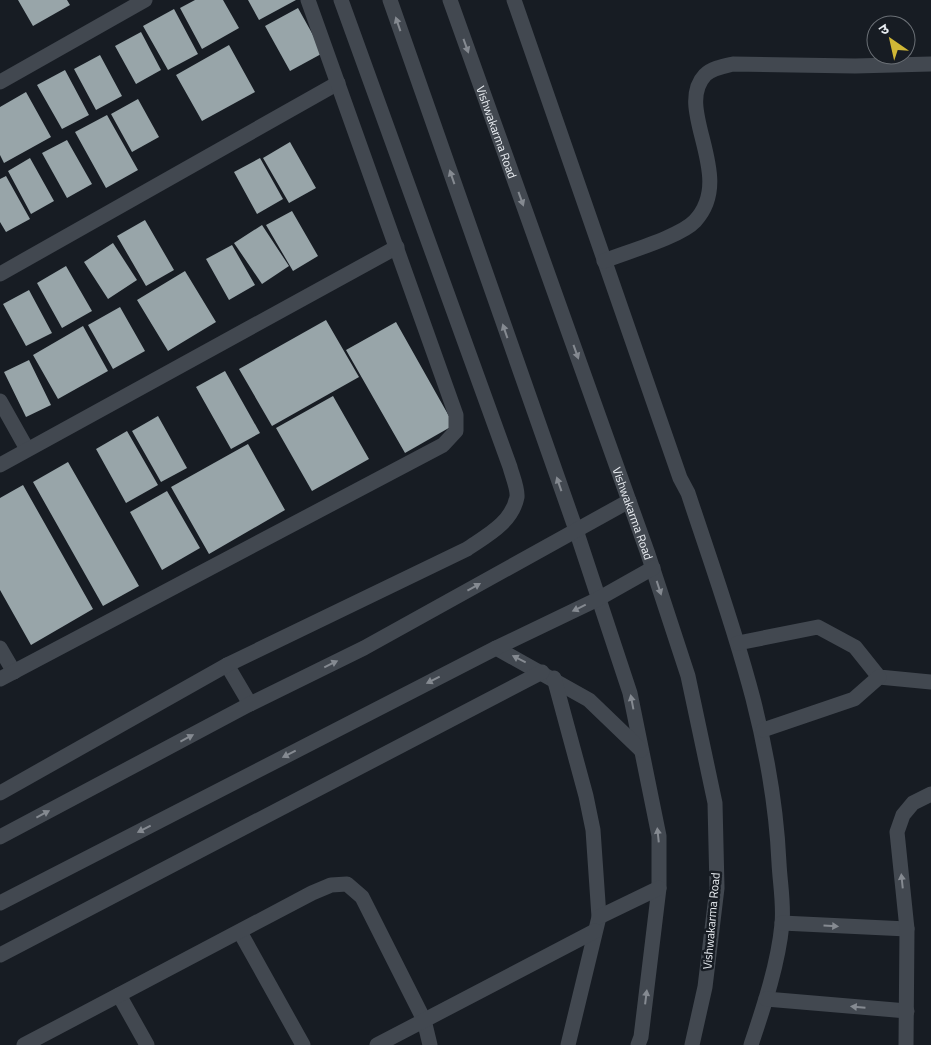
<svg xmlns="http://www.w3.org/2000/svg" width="931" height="1045" viewBox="0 0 931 1045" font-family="'Titillium Web','Noto Sans Devanagari',sans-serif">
<rect width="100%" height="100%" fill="#171c23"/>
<path fill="#98a5a9" d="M 18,0 L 67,0 L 70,5 L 33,26 Z
M 195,0 L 223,0 L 239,28 L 202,49 L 180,8 Z
M 248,0 L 296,0 L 259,20 Z
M 298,8 L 323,53 L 290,71 L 265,26 Z
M 174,9 L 198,54 L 168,70 L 143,26 Z
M 141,32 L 161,70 L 136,84 L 115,46 Z
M 229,45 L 255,92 L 202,121 L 176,75 Z
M 100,55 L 122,96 L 96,110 L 74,69 Z
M 65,70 L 89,115 L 62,129 L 37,85 Z
M 26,92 L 51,137 L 4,163 L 0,155 L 0,107 Z
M 138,99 L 159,137 L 132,152 L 111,114 Z
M 107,115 L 138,170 L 106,188 L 75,132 Z
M 67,140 L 92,184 L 67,198 L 42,153 Z
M 290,142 L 316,188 L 289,203 L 263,158 Z
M 30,158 L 54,201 L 31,214 L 8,171 Z
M 260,158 L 283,199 L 257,214 L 234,172 Z
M 6,176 L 30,219 L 6,232 L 0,222 L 0,179 Z
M 292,211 L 318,256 L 293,271 L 266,225 Z
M 145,220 L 174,270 L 146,286 L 117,236 Z
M 262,225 L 289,266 L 262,284 L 234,243 Z
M 113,243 L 137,280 L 108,299 L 84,262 Z
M 232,245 L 255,285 L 229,300 L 206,259 Z
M 66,266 L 92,311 L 62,328 L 37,283 Z
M 185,271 L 216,322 L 168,351 L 137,300 Z
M 29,290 L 52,333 L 26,346 L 3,304 Z
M 120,307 L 145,351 L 113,369 L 88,325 Z
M 326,320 L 359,377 L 272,426 L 239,369 Z
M 396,322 L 454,425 L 405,453 L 346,350 Z
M 83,326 L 108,371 L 58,399 L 33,355 Z
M 29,360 L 51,405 L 26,417 L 4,372 Z
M 225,371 L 260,433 L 231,449 L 196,387 Z
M 333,396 L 369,459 L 312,491 L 276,428 Z
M 158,416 L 187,468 L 161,482 L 132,431 Z
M 127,431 L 158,485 L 126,503 L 96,449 Z
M 248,444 L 285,510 L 209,554 L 171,487 Z
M 68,462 L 139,586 L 103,606 L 33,482 Z
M 23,485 L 93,609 L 31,645 L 0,590 L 0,498 Z
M 167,491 L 200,548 L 162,570 L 130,512 Z"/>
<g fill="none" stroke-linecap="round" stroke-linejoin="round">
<g stroke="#424850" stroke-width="15">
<path d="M 390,0 L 576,530 L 630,693 L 659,836 L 659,888 L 641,1037 L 638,1045"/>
<path id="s1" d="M 450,0 L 648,554 L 688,676 L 715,803 L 717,888 L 705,987 L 692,1045"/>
<path d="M 514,0 L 680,478 L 688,493 C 729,617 773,731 779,863 C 780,883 784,904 782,924 C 778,965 764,1006 751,1045"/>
<path d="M 0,82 L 145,0"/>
<path d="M 604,261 C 626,252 680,237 695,221 C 737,176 673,109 705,75 C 712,68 724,66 733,64 L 855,66 L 931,64"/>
<path d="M 0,274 L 338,83"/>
<path d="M 0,401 L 27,449"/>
<path d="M 0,465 L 397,247"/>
<path d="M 738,643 L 818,627 L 855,647 L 879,677 L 931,682"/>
<path d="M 0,648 L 14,672"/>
<path d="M 496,648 L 589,700 L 641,750"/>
<path d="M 227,665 L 250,704"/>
<path d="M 554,678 L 586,796 L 593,830 L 599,917 L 568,1045"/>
<path d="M 0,679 L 443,445 L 456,431 L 456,415 L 308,0"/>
<path d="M 763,730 L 854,699 L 879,677"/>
<path d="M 0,793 L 227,665 L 467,549 C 486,536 512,523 517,497 C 518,489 512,475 510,467 L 341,0"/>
<path d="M 0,837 L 250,704 L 364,648 L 629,501"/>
<path d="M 0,903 L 496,648 L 598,599 L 653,568"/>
<path d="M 599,917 L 659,888"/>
<path d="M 782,923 L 907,929"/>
<path d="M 240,932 L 303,1045"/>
<path d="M 0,955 L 542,672"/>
<path d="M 119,995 L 147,1045"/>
<path d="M 766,999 L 907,1011"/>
<path d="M 24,1045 L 312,893 L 331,885 L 347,884 L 362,897 L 424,1020 L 430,1045"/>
<path d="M 377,1045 L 595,931"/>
<path d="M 906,1045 L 907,929 L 897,832 L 903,815 L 913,803 L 931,794"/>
</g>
</g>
<defs><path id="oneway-solid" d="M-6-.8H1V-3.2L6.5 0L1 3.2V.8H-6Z" transform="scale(1.25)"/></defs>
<g fill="#858a91">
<use href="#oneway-solid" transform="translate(398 24) rotate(-109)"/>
<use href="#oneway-solid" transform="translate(466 46) rotate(70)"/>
<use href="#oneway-solid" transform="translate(452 177) rotate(-109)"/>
<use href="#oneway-solid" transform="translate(521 199) rotate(70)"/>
<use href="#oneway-solid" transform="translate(505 331) rotate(-109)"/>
<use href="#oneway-solid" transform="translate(576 352) rotate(70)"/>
<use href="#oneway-solid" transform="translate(559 484) rotate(-109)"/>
<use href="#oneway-solid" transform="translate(474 587) rotate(-29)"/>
<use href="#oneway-solid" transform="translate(659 588) rotate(72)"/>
<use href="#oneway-solid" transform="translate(579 608) rotate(154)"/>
<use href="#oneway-solid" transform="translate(519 659) rotate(-153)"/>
<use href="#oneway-solid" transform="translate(331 664) rotate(-26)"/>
<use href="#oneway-solid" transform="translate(433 680) rotate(153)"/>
<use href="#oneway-solid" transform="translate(632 702) rotate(-101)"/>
<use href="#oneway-solid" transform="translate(187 738) rotate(-28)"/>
<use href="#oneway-solid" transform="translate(289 754) rotate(153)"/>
<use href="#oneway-solid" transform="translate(43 814) rotate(-28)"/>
<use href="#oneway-solid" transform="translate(144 829) rotate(153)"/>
<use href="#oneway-solid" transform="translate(658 835) rotate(-96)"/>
<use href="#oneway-solid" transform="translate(902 881) rotate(-96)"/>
<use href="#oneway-solid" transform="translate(831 926) rotate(3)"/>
<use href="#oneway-solid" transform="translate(646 997) rotate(-83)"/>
<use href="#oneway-solid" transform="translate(858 1007) rotate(-175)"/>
</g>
<g text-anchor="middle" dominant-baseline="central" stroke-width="5" stroke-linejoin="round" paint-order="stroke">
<g font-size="12" fill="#e9edf2" stroke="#171c23">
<text stroke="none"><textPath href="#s1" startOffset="140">Vishwakarma Road</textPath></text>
<text stroke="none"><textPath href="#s1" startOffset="545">Vishwakarma Road</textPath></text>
<text transform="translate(711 921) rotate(-85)">Vishwakarma Road</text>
</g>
</g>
<g transform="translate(891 40) rotate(326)"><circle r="24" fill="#171c23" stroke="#6b7076"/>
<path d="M0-4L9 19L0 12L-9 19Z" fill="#d0b736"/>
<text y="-8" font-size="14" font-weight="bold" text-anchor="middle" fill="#e9edf2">उ</text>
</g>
</svg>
